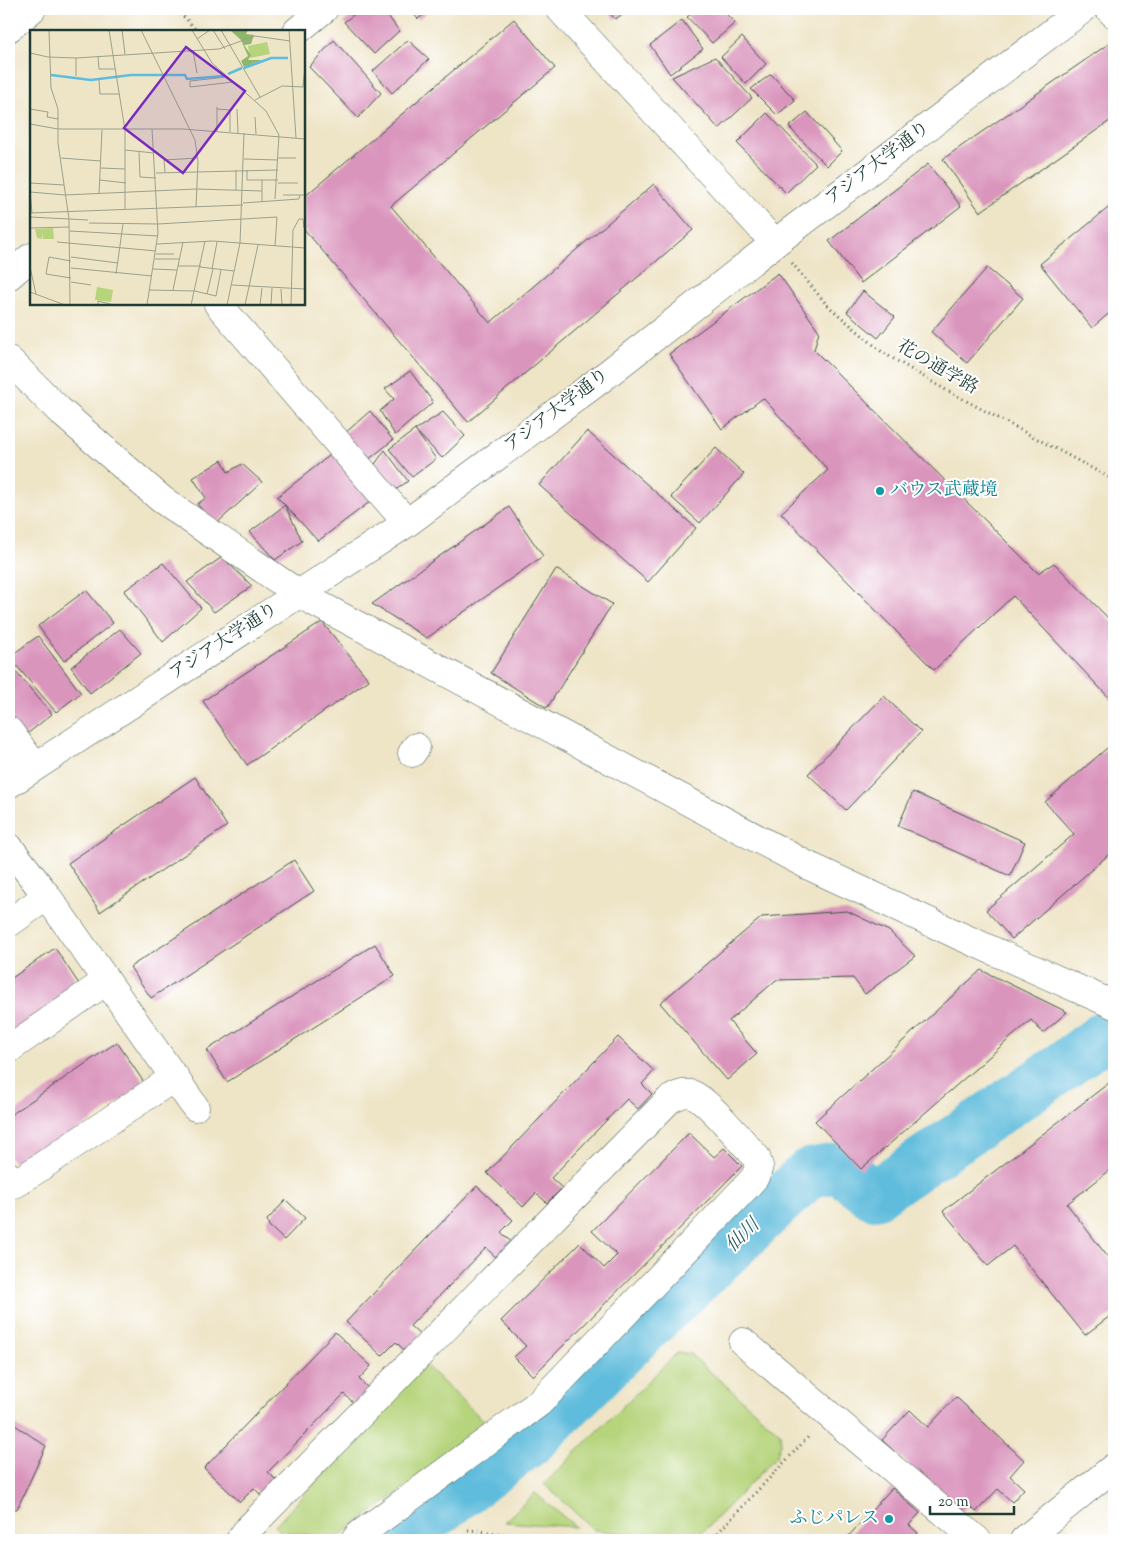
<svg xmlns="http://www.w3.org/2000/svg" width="1123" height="1549" viewBox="0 0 1123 1549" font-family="'Sorts Mill Goudy','Noto Serif JP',serif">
<rect width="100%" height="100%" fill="#fff"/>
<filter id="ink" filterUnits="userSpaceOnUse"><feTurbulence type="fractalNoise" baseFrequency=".02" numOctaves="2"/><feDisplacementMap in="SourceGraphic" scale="10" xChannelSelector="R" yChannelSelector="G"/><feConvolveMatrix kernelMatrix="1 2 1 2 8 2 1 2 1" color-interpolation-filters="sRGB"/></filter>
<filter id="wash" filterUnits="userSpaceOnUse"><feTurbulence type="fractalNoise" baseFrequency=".0096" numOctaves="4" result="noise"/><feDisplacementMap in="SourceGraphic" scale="20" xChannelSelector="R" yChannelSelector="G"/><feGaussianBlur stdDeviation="1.12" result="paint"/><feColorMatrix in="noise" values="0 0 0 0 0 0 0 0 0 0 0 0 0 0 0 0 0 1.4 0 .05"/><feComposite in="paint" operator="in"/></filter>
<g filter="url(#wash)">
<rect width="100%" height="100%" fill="#eee4c6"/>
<path fill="#b6d47b" stroke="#6a8858" d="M 678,1352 L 690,1354 L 780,1433 L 781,1443 L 776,1457 L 695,1540 L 681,1540 L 594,1530 L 544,1484 Z
M 425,1365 L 484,1421 L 450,1455 L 335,1539 L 280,1531 L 275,1526 Z
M 535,1493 L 576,1527 L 504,1522 Z"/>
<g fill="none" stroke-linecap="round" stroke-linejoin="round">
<path stroke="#5ebcdc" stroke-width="50" d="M 399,1540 L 532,1440 L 633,1340 L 809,1173 L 838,1168 L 874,1195 L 1059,1069 L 1114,1029"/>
</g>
<g id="blocks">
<path fill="#da95bd" d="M 361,9 L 383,9 L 399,31 L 374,54 L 344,22 Z
M 409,9 L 431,9 L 418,19 Z
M 606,9 L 631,9 L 615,19 Z
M 697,9 L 721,9 L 735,23 L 712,43 L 687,17 Z
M 514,19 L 555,68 L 391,206 L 490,323 L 654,184 L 693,230 L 468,422 L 304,229 L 304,197 Z
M 682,20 L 703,49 L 670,74 L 650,45 Z
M 742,37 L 766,64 L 746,84 L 721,57 Z
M 334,40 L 381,93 L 358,118 L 309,67 Z
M 408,40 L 429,59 L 392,93 L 373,71 Z
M 1114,40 L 1114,118 L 980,212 L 943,159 Z
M 715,57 L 752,98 L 719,129 L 672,77 Z
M 771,74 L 795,100 L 777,115 L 751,89 Z
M 807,112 L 842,151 L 827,166 L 789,127 Z
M 767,113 L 816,164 L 786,193 L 737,143 Z
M 928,164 L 961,206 L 861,283 L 829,241 Z
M 1114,203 L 1114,309 L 1092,328 L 1040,264 Z
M 987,268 L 1023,298 L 967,363 L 931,332 Z
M 778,273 L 819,331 L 814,350 L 1038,573 L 1054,563 L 1114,624 L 1114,703 L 1013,596 L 934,670 L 781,513 L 828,470 L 763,398 L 722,429 L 669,354 Z
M 863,291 L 895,317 L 878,338 L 847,312 Z
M 410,371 L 433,402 L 395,435 L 380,411 L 394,399 L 385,389 Z
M 370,411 L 393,440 L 368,460 L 343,435 Z
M 443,412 L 465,436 L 442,458 L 415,430 Z
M 415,430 L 436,459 L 412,477 L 389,449 Z
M 587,431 L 696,528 L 648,582 L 539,485 Z
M 716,448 L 744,474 L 700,523 L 671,497 Z
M 385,450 L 408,481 L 393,492 L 373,467 Z
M 334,452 L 375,498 L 318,541 L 285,505 L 302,541 L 275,560 L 250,532 L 285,505 L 277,497 Z
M 222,460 L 228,472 L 242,464 L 262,482 L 215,525 L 197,504 L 206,498 L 193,478 Z
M 509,507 L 543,556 L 427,638 L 372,604 Z
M 222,557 L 252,586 L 214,612 L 187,582 Z
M 163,563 L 201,608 L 163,642 L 124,591 Z
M 556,569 L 612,604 L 547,708 L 491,673 Z
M 86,590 L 113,623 L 64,661 L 38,626 Z
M 322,622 L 369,680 L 247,765 L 203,701 Z
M 120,629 L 141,653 L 90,693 L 71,667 Z
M 38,636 L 81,693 L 56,712 L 9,657 Z
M 9,664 L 52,714 L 22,738 L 9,719 Z
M 884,696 L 921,732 L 846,810 L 808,774 Z
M 1114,742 L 1114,850 L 1012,939 L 986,910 L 1074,834 L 1045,802 Z
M 195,777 L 227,826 L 100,912 L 68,863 Z
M 913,792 L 1025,842 L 1010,876 L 898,826 Z
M 294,860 L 314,891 L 151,998 L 130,967 Z
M 847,911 L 889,931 L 915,956 L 865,994 L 853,978 L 776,980 L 729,1021 L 757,1054 L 727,1080 L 660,1003 L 762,917 Z
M 375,944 L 395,976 L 227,1082 L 207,1050 Z
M 55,948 L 81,987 L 9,1037 L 9,980 Z
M 981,970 L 1067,1012 L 1043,1033 L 1031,1020 L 861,1169 L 815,1121 Z
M 618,1037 L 654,1071 L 642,1084 L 652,1094 L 638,1109 L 627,1099 L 551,1178 L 562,1188 L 547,1203 L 536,1193 L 523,1207 L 487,1173 Z
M 117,1042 L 145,1084 L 19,1170 L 9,1156 L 9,1116 Z
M 1114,1079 L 1114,1167 L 1067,1204 L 1114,1265 L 1114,1313 L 1085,1335 L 1013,1246 L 988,1266 L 943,1211 Z
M 689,1133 L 714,1157 L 724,1148 L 742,1166 L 533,1376 L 514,1357 L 526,1346 L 501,1321 L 580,1243 L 604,1268 L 617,1255 L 592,1231 Z
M 477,1186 L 513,1220 L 501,1232 L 512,1243 L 497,1258 L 486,1248 L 410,1326 L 421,1336 L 406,1352 L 396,1342 L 382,1356 L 346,1322 Z
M 286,1200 L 305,1218 L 284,1240 L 269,1226 L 267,1220 Z
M 335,1332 L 371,1366 L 359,1379 L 369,1389 L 355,1404 L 344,1394 L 268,1472 L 279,1483 L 264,1498 L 254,1488 L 240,1502 L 204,1468 Z
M 956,1397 L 1024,1460 L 1010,1476 L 1024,1489 L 1012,1502 L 998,1489 L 976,1512 L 968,1504 L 961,1513 L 882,1440 L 910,1410 L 928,1427 Z
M 9,1421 L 46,1446 L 17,1509 L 9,1509 Z
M 892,1488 L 920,1513 L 909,1525 L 918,1533 L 911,1540 L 845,1540 Z"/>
</g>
</g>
<g filter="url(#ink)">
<use href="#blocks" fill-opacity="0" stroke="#3e564a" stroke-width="1"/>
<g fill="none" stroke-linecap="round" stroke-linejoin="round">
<defs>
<path id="minor" d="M 1109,9 L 1114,14
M 9,28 L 32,9
M 297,31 L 324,9
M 9,276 L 31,257
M 218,304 L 407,523
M 9,360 L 59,410 L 161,499 L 299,594 L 807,865 L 960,936 L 1114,1005
M 9,731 L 35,767
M 412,753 L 416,747
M 9,784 L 407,523 L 601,379 L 775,243 L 1083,9
M 9,847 L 47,896 L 195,1107
M 9,923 L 47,896
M 9,1049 L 106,981
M 9,1176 L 15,1184 L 175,1077
M 743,1342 L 977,1540
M 240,1540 L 249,1528 L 669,1100 C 676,1096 683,1092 691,1094 C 705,1097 745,1145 756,1157 L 759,1166 L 755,1177 L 748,1185 L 539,1403 L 359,1535 L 355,1540
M 1024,1540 L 1114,1467"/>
<path id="major" d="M 560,9 L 775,243"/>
</defs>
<use href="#minor" stroke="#3e564a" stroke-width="29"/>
<use href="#major" stroke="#3e564a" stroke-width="29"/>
<path stroke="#3e564a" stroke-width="3" stroke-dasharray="1 4" stroke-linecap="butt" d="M 177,9 L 197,31
M 792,263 L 827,305 L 882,352 L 946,390 L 1114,480
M 468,1530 L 565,1540
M 711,1540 L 810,1435"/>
<use href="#minor" stroke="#fff" stroke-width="28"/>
<use href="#major" stroke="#fff" stroke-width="28"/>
</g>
</g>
<g fill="#0f9aa8" stroke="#fff" stroke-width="2">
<circle cx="880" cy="491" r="5"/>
<circle cx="889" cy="1519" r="5"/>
</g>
<g text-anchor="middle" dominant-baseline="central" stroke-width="4" stroke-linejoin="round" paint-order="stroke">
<g font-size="18" fill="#1f3d34" stroke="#fff">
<text transform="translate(878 164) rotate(-37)">アジア大学通り</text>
<text transform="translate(937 368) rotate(30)">花の通学路</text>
<text transform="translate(557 411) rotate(-37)">アジア大学通り</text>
<text transform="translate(224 642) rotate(-33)">アジア大学通り</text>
</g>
<g font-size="18" fill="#0d838f" stroke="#fff" text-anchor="start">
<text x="890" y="491">バウス武蔵境</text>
<text x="879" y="1519" text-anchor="end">ふじパレス</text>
</g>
<g font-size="19" font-style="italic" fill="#326366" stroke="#fff">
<text transform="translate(743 1236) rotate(-44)">仙川</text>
</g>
</g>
<g transform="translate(30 30)">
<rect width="275" height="275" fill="#eee4c6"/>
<path d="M 237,12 L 240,24 L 220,28 L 218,16 ZM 23,198 L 24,209 L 13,209 L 12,202 L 12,209 L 7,208 L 5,199 ZM 67,257 L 83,260 L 81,272 L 65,270 Z" fill="#b6d47b"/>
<path d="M 200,0 L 218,0 L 216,4 L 224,5 L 221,14 L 214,15 L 221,25 L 218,30 L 232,30 L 214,37 L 211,31 L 218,26 L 211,10 Z" fill="#90b66b"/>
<path fill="none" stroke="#5ebcdc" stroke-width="2.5" d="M 214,38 L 241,28 L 258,28M 198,44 L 212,38M 21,45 L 61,50 L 101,45 L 155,45 L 157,49 L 194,46"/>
<path fill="none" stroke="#9ba18c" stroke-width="1" d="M 19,0 L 21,58 L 28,79 L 28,113 L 39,189 L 40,275M 79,0 L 95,100 L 95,179M 92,0 L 95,24M 111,0 L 165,110 L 168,131 L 166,177M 162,0 L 182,33 L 236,81 L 249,105M 183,0 L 195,19M 191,0 L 230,67M 259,0 L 266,108M 167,9 L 180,0M 163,21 L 167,43M 0,23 L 18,27 L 46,28 L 189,19 L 225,6 L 260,11M 68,26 L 69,39 L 85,39M 46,28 L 46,46M 197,47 L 160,51 L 160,57 L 203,52M 69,50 L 70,64 L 89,64M 273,56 L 275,37M 225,70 L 252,56 L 275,57M 0,79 L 18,82 L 17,87 L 28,89M 187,79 L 200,80 L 200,102M 207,79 L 208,103M 225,87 L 226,104M 0,94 L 28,99 L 153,99 L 275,109M 187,102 L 187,77M 95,120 L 124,123M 109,121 L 110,147 L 126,148M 31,128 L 71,131M 248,128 L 266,128M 214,129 L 248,130M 71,138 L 95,139M 217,140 L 217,150 L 248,150M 135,142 L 134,130 L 168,128M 126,143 L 248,140M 70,150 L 96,153M 0,153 L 34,155M 248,153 L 268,153M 206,160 L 206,140M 0,162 L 35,165 L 166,159 L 232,161M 0,162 L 2,183M 69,164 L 72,100M 253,165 L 275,165M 245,169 L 249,105M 232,172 L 232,150M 213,173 L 269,169 L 270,165M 0,183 L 213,175M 0,187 L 58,190M 59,193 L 128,194 L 247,187 L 245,216M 0,198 L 39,197M 40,201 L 128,206M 27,212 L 126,221M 127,214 L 183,211 L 275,218M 126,224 L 144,224M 41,227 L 88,233M 125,229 L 149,229M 41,231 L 19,227 L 16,244 L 41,248M 148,236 L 171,236M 0,237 L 6,264M 170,237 L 204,241M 41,238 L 122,246M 123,239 L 147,240M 182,239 L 187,212M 86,244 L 93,194M 41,252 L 61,255M 202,255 L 275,259M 251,259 L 252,275M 119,260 L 165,261 L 186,266 L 191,240M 143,260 L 153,212M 0,262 L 35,275M 177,264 L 183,239M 68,275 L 68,271 L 84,275M 117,275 L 128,203 L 122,99M 161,275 L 175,211M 197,275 L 210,213 L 214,103M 215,275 L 228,215M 230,275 L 232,258M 241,275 L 242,258M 261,275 L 263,200 L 269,189 L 273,189 L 274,198"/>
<path fill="#7b2cbf" fill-opacity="0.15" stroke="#7b2cbf" stroke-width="2.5" d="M 156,17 L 215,61 L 153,143 L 94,98 Z"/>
<rect width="275" height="275" fill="none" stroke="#1f3d34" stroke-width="2.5"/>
</g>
<rect width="1123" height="1549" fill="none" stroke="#fff" stroke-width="30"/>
<path d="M930 1506v8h84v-8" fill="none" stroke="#1f3d34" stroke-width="2.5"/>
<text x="938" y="1506" font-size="15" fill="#1f3d34" stroke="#ffffff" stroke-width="4" paint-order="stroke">20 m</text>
</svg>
